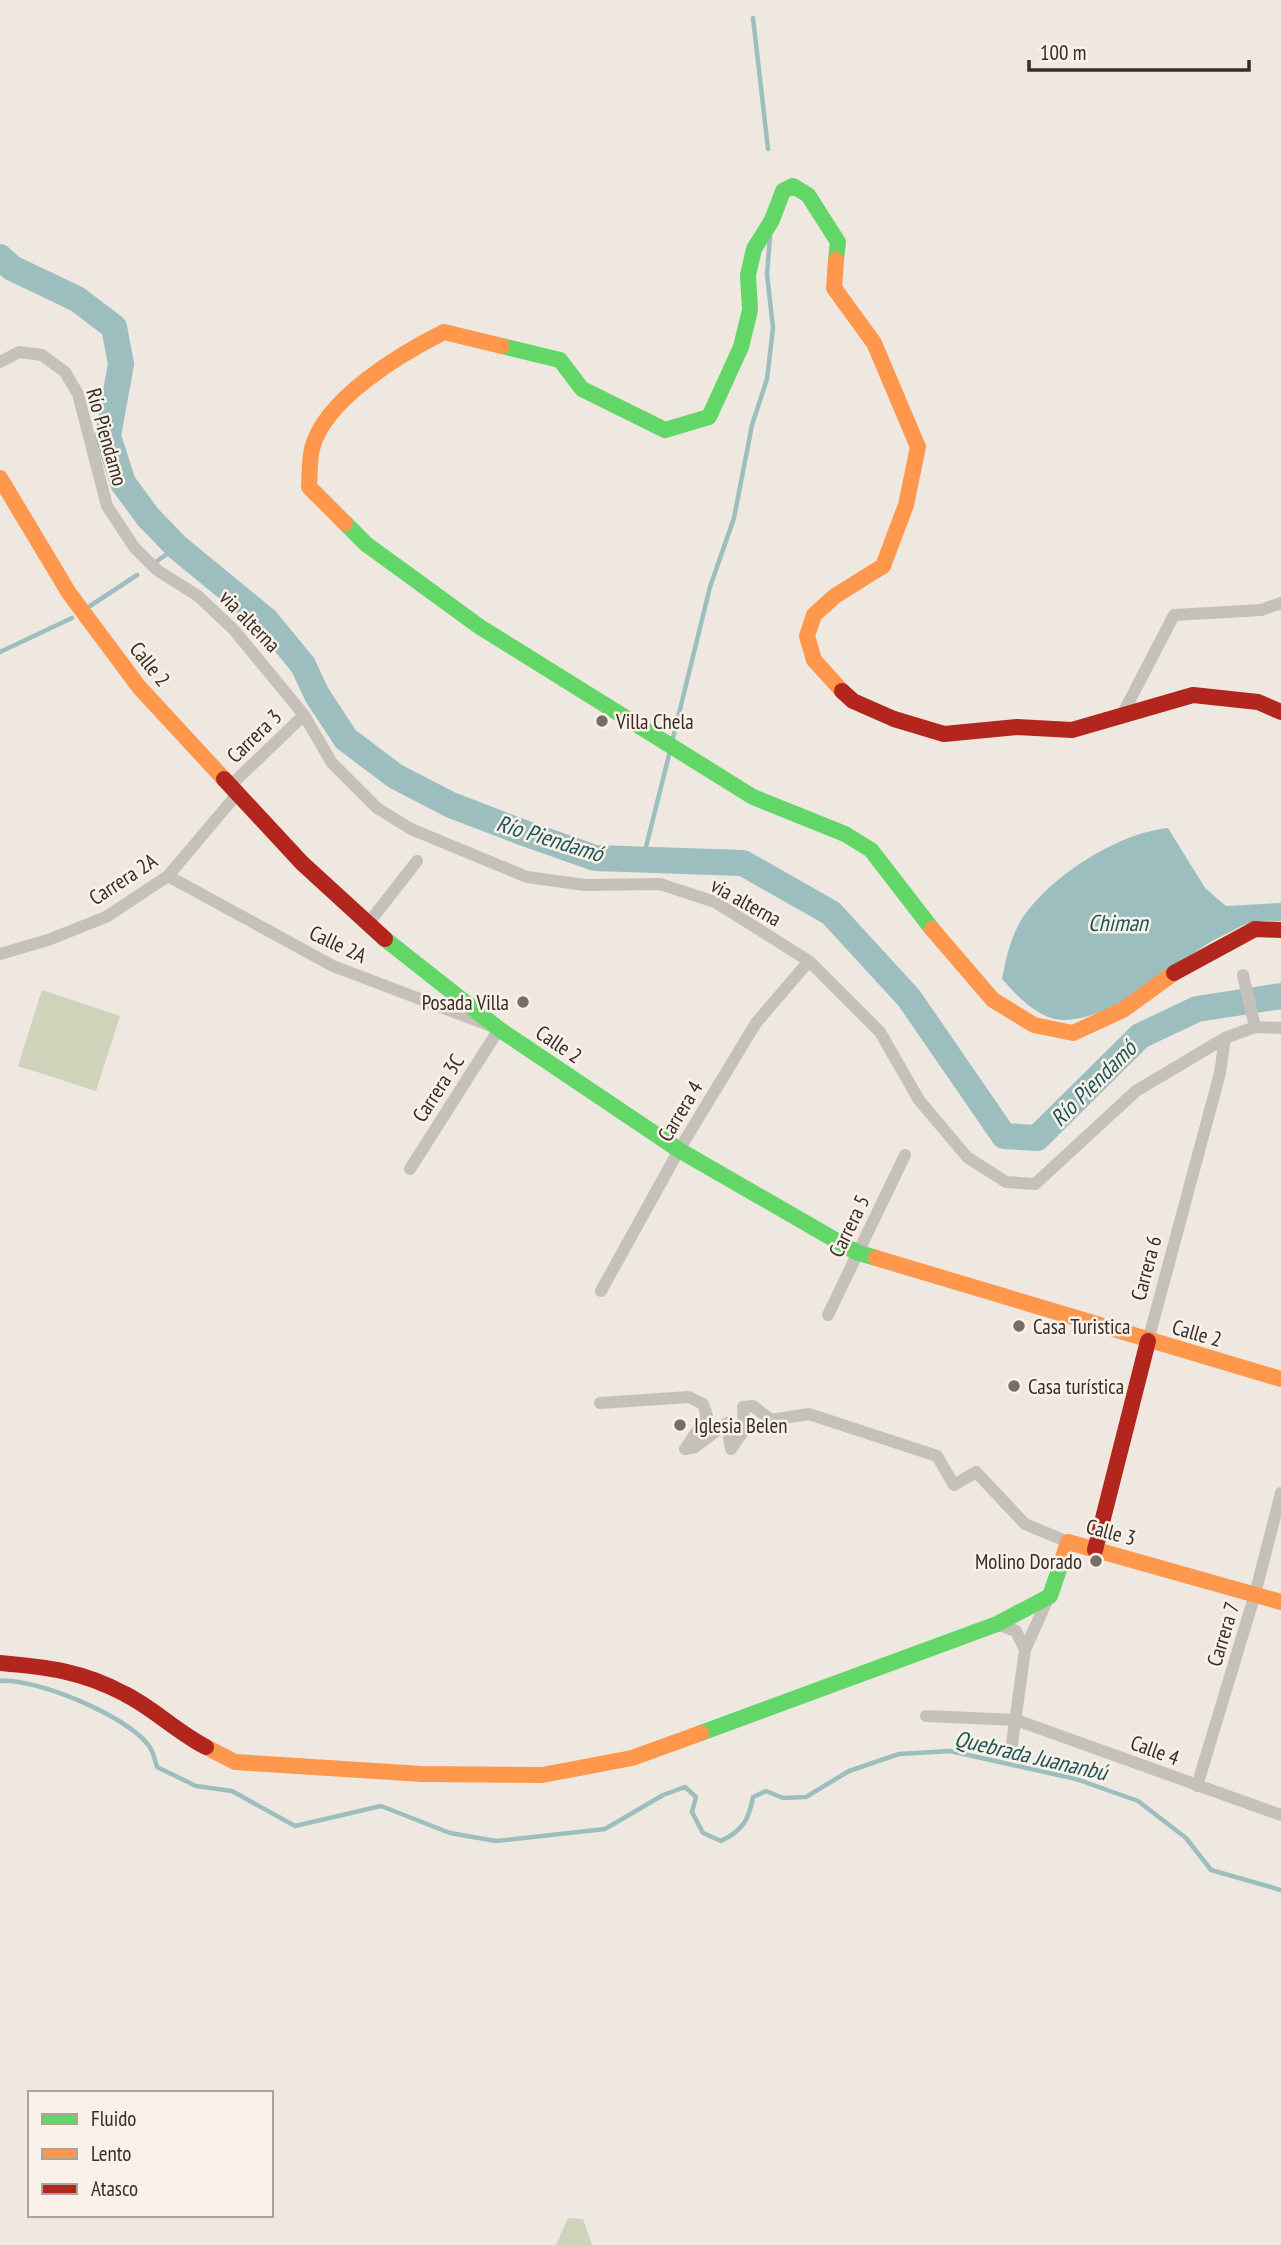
<svg xmlns="http://www.w3.org/2000/svg" width="1281" height="2245" viewBox="0 0 1281 2245" font-family="'PT Sans Narrow',sans-serif">
<rect width="100%" height="100%" fill="#eee8e1"/>
<path fill="#ced3ba" d="M 42,990 L 120,1016 L 96,1091 L 18,1066 Z
M 568,2218 L 583,2219 L 592,2245 L 556,2245 Z"/>
<path fill="#9dbebf" d="M 1168,828 L 1205,888 L 1226,906 L 1281,903 L 1281,921 C 1272,921 1262,920 1254,922 C 1244,923 1233,931 1224,935 C 1174,959 1121,1019 1064,1020 C 1039,1020 1017,996 1002,979 C 1006,958 1010,940 1020,922 C 1047,878 1117,833 1168,828 Z"/>
<g fill="none" stroke-linecap="round" stroke-linejoin="round">
<path stroke="#9dbebf" stroke-width="4.5" d="M 753,18 L 768,149
M 157,561 L 177,547
M 90,606 L 137,575
M 0,652 L 72,618
M 672,742 L 710,587 L 734,518 L 752,425 L 767,379 L 773,328 L 767,274 L 770,236
M 643,859 L 670,751
M 0,1681 C 36,1678 128,1716 149,1746 C 153,1751 155,1760 157,1767 L 196,1786 L 232,1791 L 295,1826 L 381,1806 L 450,1833 L 496,1841 L 605,1829 L 663,1795 L 685,1787 L 696,1797 L 692,1812 L 703,1833 L 721,1841 C 742,1831 749,1820 753,1797 L 766,1791 L 783,1798 L 806,1797 L 849,1771 L 899,1754 L 950,1751 L 1076,1779 L 1138,1801 L 1186,1838 L 1211,1870 L 1281,1890"/>
<path stroke="#9dbebf" stroke-width="26" d="M 0,257 L 12,268 L 77,299 L 114,327 L 121,364 L 108,436 L 123,483 L 148,517 L 177,547 L 266,620 L 303,665 L 317,695 L 346,739 L 395,776 L 451,805 L 524,833 L 595,858 L 743,863 L 831,913 L 909,998 L 1004,1136 L 1037,1138 L 1140,1036 L 1197,1009 L 1281,996"/>
<path stroke="#c6c0ba" stroke-width="12" d="M 0,362 L 19,352 L 42,355 L 65,372 L 78,394 L 107,506 L 134,547 L 157,570 L 198,596 L 234,630 L 304,715 L 332,763 L 377,808 L 411,829 L 527,877 L 585,885 L 660,884 L 715,902 L 809,961 L 880,1032 L 919,1100 L 967,1157 L 1006,1182 L 1035,1184 L 1136,1091 L 1225,1038 L 1255,1027 L 1281,1028
M 1121,717 L 1174,615 L 1261,610 L 1281,603
M 231,785 L 304,715
M 168,876 L 333,966 L 499,1029 L 410,1169
M 367,925 L 417,861
M 0,954 L 48,940 L 106,917 L 168,876 L 238,793
M 1243,975 L 1255,1027
M 601,1291 L 679,1150 L 756,1023 L 809,961
M 828,1315 L 905,1155
M 1148,1341 L 1220,1073 L 1225,1038
M 600,1403 L 689,1397 L 703,1404 L 707,1416 L 685,1449 L 695,1447 L 727,1423 L 731,1449 L 744,1430 L 743,1407 L 753,1406 L 771,1420 L 809,1414 L 937,1456 L 954,1485 L 976,1472 L 1025,1524 L 1068,1542
M 997,1624 L 1016,1631 L 1025,1650
M 926,1716 L 1016,1720 L 1281,1815
M 1011,1751 L 1025,1650 L 1049,1596
M 1197,1786 L 1255,1594 L 1281,1493"/>
<path stroke="#63d668" stroke-width="16" d="M 502,346 L 560,360 L 582,389 L 665,430 L 709,417 L 741,347 L 750,310 L 748,275 L 754,249 L 772,220 L 783,191 L 793,186 L 808,195 L 838,242 L 836,260
M 345,523 L 366,544 L 480,627 L 753,797 L 845,834 L 871,850 L 932,929
M 385,939 L 499,1029 L 679,1150 L 856,1252 L 876,1258
M 701,1733 L 997,1624 L 1050,1596 L 1062,1561"/>
<path stroke="#ff974d" stroke-width="16" d="M 836,260 L 834,288 L 874,343 L 918,447 L 906,505 L 883,566 L 835,596 L 814,615 L 807,636 L 814,660 L 842,691
M 0,478 L 69,593 L 139,687 L 224,779
M 345,523 L 309,487 C 310,475 309,461 312,449 C 324,399 402,353 444,332 L 502,346
M 932,929 L 993,1000 L 1034,1025 L 1073,1033 L 1123,1010 L 1174,973
M 876,1258 L 1281,1379
M 1062,1561 L 1068,1542 L 1281,1602
M 206,1747 L 235,1762 L 422,1774 L 542,1775 L 632,1758 L 701,1733"/>
<path stroke="#b3261e" stroke-width="16" d="M 842,691 L 853,701 L 894,719 L 944,734 L 1017,727 L 1072,730 L 1193,695 L 1258,702 L 1281,712
M 224,779 L 302,863 L 385,939
M 1174,973 L 1255,929 L 1281,930
M 1095,1550 L 1148,1341
M 0,1663 C 47,1667 82,1671 125,1694 C 153,1708 177,1732 206,1747"/>
</g>
<g fill="#776e69" stroke="#faf2e8" stroke-width="2.5">
<circle cx="602" cy="721" r="7"/>
<circle cx="523" cy="1002" r="7"/>
<circle cx="1019" cy="1326" r="7"/>
<circle cx="1014" cy="1386" r="7"/>
<circle cx="680" cy="1425" r="7"/>
<circle cx="1096" cy="1561" r="7"/>
</g>
<g text-anchor="middle" dominant-baseline="central" stroke-width="5" stroke-linejoin="round" paint-order="stroke">
<g font-size="21" fill="#372d28" stroke="#faf2e8">
<text transform="translate(107 437) rotate(74)">Río Piendamo</text>
<text transform="translate(250 621) rotate(46)">via alterna</text>
<text transform="translate(150 664) rotate(51)">Calle 2</text>
<text transform="translate(254 736) rotate(-44)">Carrera 3</text>
<text transform="translate(123 879) rotate(-33)">Carrera 2A</text>
<text transform="translate(746 902) rotate(29)">via alterna</text>
<text transform="translate(338 944) rotate(25)">Calle 2A</text>
<text transform="translate(559 1044) rotate(34)">Calle 2</text>
<text transform="translate(438 1088) rotate(-57)">Carrera 3C</text>
<text transform="translate(680 1111) rotate(-59)">Carrera 4</text>
<text transform="translate(849 1226) rotate(-64)">Carrera 5</text>
<text transform="translate(1146 1268) rotate(-75)">Carrera 6</text>
<text transform="translate(1197 1333) rotate(16)">Calle 2</text>
<text transform="translate(1111 1532) rotate(15)">Calle 3</text>
<text transform="translate(1223 1634) rotate(-73)">Carrera 7</text>
<text transform="translate(1155 1750) rotate(20)">Calle 4</text>
</g>
<g font-size="21" fill="#372d28" stroke="#faf2e8" text-anchor="start">
<text x="616" y="721">Villa Chela</text>
<text x="509" y="1002" text-anchor="end">Posada Villa</text>
<text x="1033" y="1326">Casa Turistica</text>
<text x="1028" y="1386">Casa turística</text>
<text x="694" y="1425">Iglesia Belen</text>
<text x="1082" y="1561" text-anchor="end">Molino Dorado</text>
</g>
<g font-size="23" font-style="italic" fill="#1c545a" stroke="#faf2e8">
<text transform="translate(550 838) rotate(17)">Río Piendamó</text>
<text x="1118" y="922">Chiman</text>
<text transform="translate(1093 1083) rotate(-45)">Río Piendamó</text>
<text transform="translate(1031 1755) rotate(13)">Quebrada Juananbú</text>
</g>
</g>
<rect x="28" y="2091" width="245" height="126" fill="#faf2e8" stroke="#aca39b" stroke-width="2"/>
<rect x="42" y="2114" width="35" height="10" fill="#63d668" stroke="#aca39b" stroke-width="2"/>
<text x="91" y="2126" font-size="21" fill="#372d28">Fluido</text>
<rect x="42" y="2149" width="35" height="10" fill="#ff974d" stroke="#aca39b" stroke-width="2"/>
<text x="91" y="2161" font-size="21" fill="#372d28">Lento</text>
<rect x="42" y="2184" width="35" height="10" fill="#b3261e" stroke="#aca39b" stroke-width="2"/>
<text x="91" y="2196" font-size="21" fill="#372d28">Atasco</text>
<path d="M1029 60v10h220v-10" fill="none" stroke="#372d28" stroke-width="3.5"/>
<text x="1040" y="60" font-size="21" fill="#372d28" stroke="#faf2e8" stroke-width="5" paint-order="stroke">100 m</text>
</svg>
